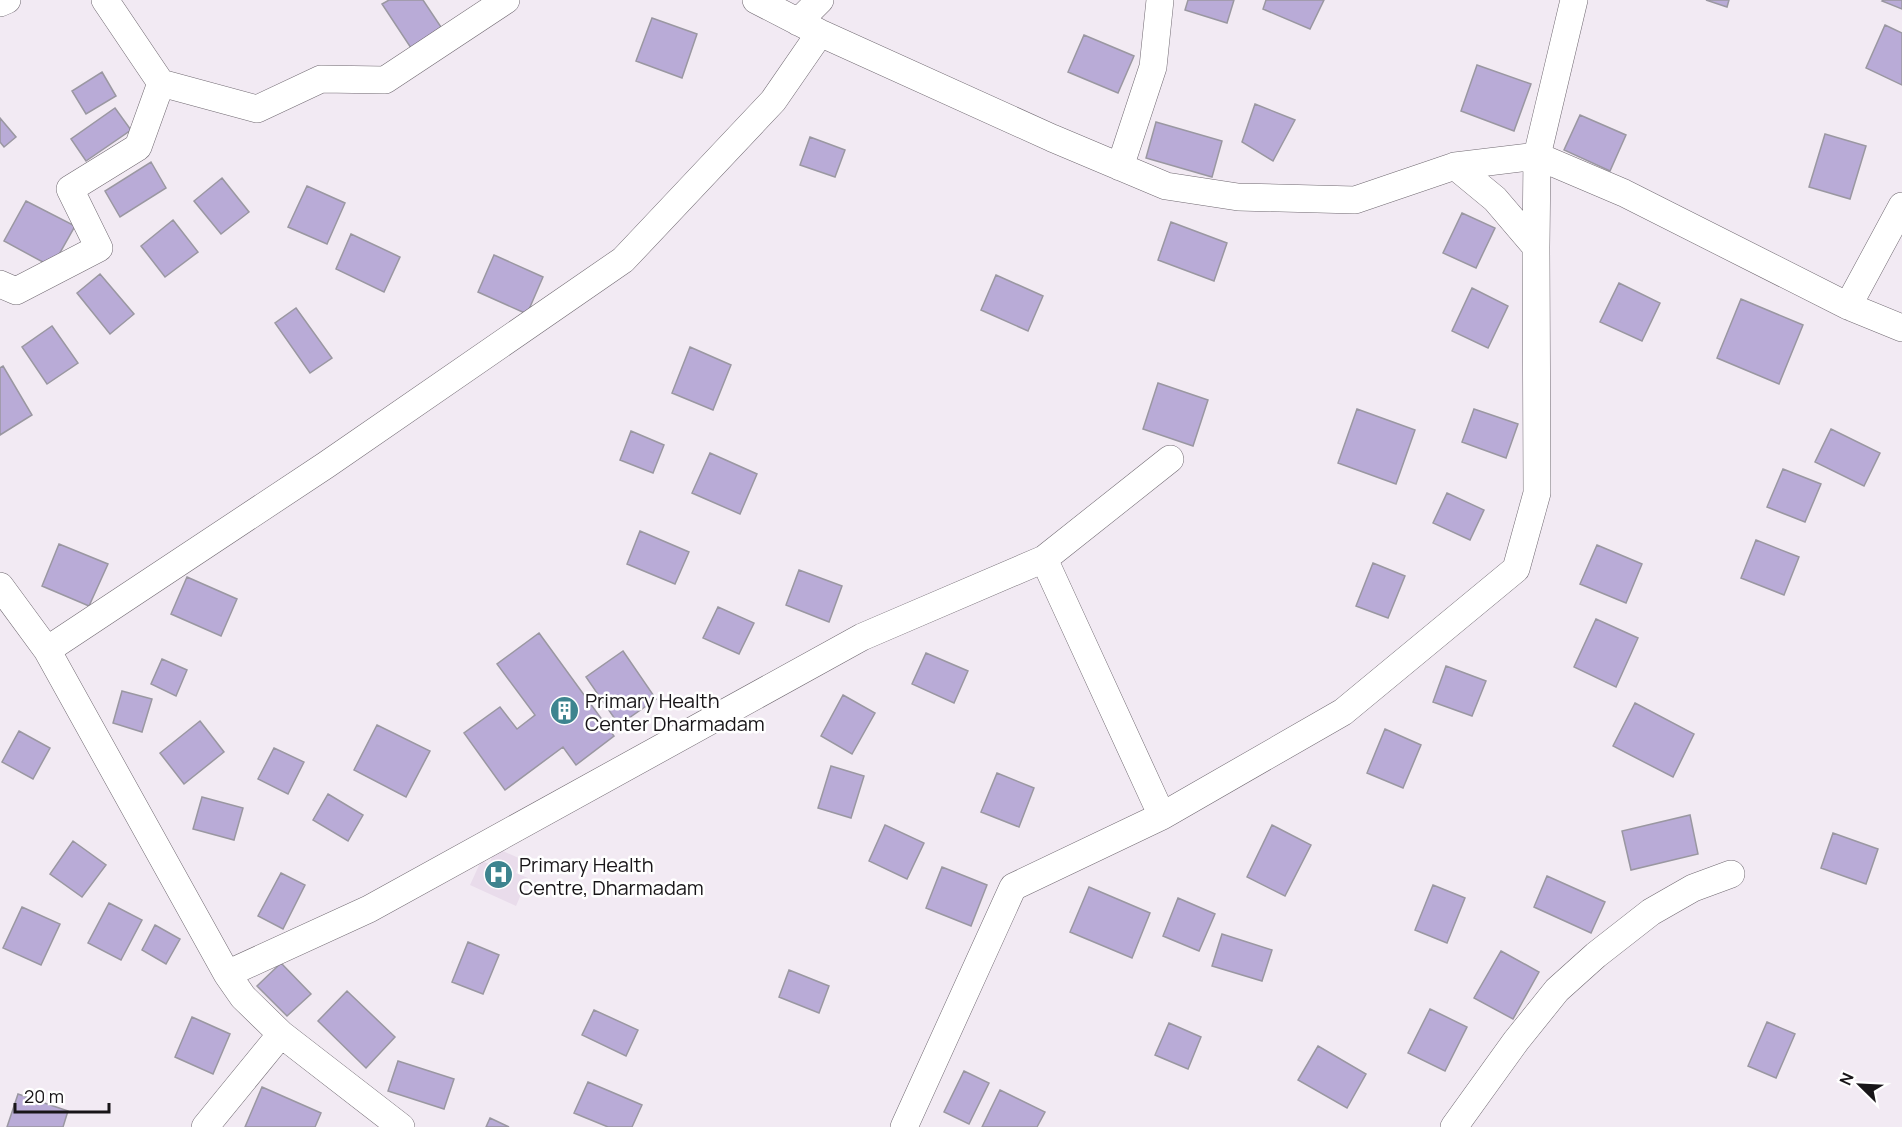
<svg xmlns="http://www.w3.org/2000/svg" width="1902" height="1127" viewBox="0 0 1902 1127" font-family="Manrope,sans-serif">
<rect width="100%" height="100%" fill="#f2eaf3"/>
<path fill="#e9dceb" d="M 496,848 L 521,859 L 516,873 L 528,878 L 516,906 L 470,885 L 481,861 L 489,864 Z"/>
<path fill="#b9abd7" stroke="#9a97a1" stroke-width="1.5" d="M 389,0 L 423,0 L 441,27 L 411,48 L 382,4 Z
M 1188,0 L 1234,0 L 1227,23 L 1185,10 Z
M 1266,0 L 1324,0 L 1310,29 L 1263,9 Z
M 1706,0 L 1729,0 L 1727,7 Z
M 1883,0 L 1902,0 L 1902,9 L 1882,1 Z
M 652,18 L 697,34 L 682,78 L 636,61 Z
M 1885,25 L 1902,33 L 1902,85 L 1866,68 Z
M 1084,35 L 1134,56 L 1118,93 L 1068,72 Z
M 1477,65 L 1531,84 L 1514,131 L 1461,111 Z
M 102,72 L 116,96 L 86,114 L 72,91 Z
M 1255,104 L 1295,120 L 1273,161 L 1242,142 Z
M 115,108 L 131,130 L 86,161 L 71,139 Z
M 1580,115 L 1626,135 L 1610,171 L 1564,150 Z
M 0,118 L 16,137 L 4,147 L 0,142 Z
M 1156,122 L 1222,141 L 1212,177 L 1146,158 Z
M 1825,134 L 1866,146 L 1850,199 L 1809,187 Z
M 810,137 L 845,150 L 835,177 L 800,165 Z
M 151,162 L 166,188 L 120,217 L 105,191 Z
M 222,178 L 249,212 L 221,234 L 194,201 Z
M 307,186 L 345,203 L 327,244 L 288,227 Z
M 26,201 L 75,226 L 52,267 L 4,241 Z
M 1462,213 L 1495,228 L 1476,268 L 1443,253 Z
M 173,220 L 198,252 L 165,277 L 141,246 Z
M 1171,222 L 1227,243 L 1214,281 L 1158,260 Z
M 351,234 L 400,257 L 384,292 L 336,269 Z
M 494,255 L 543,277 L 527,314 L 478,292 Z
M 100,274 L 134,314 L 110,334 L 77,293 Z
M 996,275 L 1043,296 L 1028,331 L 981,310 Z
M 1619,283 L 1660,303 L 1642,341 L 1600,322 Z
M 1472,288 L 1508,306 L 1488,348 L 1452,331 Z
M 1741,299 L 1803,325 L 1779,384 L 1717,358 Z
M 296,308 L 332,358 L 310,373 L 275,323 Z
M 52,326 L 78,363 L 47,384 L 22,347 Z
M 690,347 L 731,365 L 713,410 L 672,393 Z
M 3,366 L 32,415 L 0,435 L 0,368 Z
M 1158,383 L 1208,400 L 1193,446 L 1143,429 Z
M 1357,409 L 1415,430 L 1396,484 L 1338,463 Z
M 1474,409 L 1518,424 L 1506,458 L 1462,442 Z
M 1831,429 L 1880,453 L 1864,486 L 1815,462 Z
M 631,431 L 664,445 L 653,473 L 620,460 Z
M 710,453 L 757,474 L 740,514 L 692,493 Z
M 1783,469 L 1821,484 L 1805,522 L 1767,507 Z
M 1447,493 L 1484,510 L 1470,540 L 1433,523 Z
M 640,531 L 689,552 L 675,584 L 627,564 Z
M 1756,540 L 1799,557 L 1784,595 L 1741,578 Z
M 59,544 L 108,564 L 89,606 L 42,586 Z
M 1597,545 L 1642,564 L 1626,603 L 1580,584 Z
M 1373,563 L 1405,576 L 1388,618 L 1356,606 Z
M 799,570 L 842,586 L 829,622 L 786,605 Z
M 187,577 L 237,599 L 221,636 L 171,614 Z
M 718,607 L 754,623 L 739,654 L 703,638 Z
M 1596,619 L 1638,638 L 1616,687 L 1574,667 Z
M 539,633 L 614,736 L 576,765 L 563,747 L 505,790 L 464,733 L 500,707 L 517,729 L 535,715 L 497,664 Z
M 623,651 L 656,699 L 619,725 L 586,677 Z
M 926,653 L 968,671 L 954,703 L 912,684 Z
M 162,659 L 187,670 L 176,696 L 151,684 Z
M 1446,666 L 1486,681 L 1472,716 L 1433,702 Z
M 122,691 L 152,699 L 142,732 L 113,723 Z
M 843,695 L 875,713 L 852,754 L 821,736 Z
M 1635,703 L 1694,734 L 1673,777 L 1613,746 Z
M 200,721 L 224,752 L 184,784 L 160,753 Z
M 377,725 L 430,751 L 406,797 L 354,770 Z
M 1385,729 L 1421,745 L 1403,788 L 1367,773 Z
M 19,731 L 50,748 L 33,779 L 2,762 Z
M 274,748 L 304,762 L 288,794 L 258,779 Z
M 831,766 L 864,776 L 851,818 L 818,808 Z
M 997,773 L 1034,788 L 1019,827 L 981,812 Z
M 328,794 L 363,815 L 348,841 L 313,820 Z
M 202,797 L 243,808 L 234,840 L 193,829 Z
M 1690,815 L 1698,854 L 1631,870 L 1622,831 Z
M 885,825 L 924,843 L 907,879 L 869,861 Z
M 1272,825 L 1311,845 L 1285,896 L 1247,877 Z
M 1833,833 L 1878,849 L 1866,884 L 1821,868 Z
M 73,841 L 106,865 L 82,897 L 50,874 Z
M 942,867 L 987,885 L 971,926 L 926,908 Z
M 281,873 L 305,885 L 283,929 L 258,916 Z
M 1547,876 L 1605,902 L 1591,933 L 1534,907 Z
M 1433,885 L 1465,898 L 1447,943 L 1415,930 Z
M 1089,887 L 1150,913 L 1132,958 L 1070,932 Z
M 1178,898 L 1215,914 L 1199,951 L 1163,936 Z
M 109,903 L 142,920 L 121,960 L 88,943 Z
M 22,907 L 60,924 L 41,965 L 3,948 Z
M 155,925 L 180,939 L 166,964 L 142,950 Z
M 1222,934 L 1272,950 L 1262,981 L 1212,966 Z
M 468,942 L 499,955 L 483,994 L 452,982 Z
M 1501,951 L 1539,972 L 1513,1019 L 1474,998 Z
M 281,963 L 311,994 L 287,1016 L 257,986 Z
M 789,970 L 829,986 L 819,1013 L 779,997 Z
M 347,991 L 395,1037 L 366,1068 L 318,1021 Z
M 1430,1009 L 1467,1027 L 1445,1071 L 1408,1053 Z
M 594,1010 L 638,1030 L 626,1056 L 582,1035 Z
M 192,1017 L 230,1034 L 213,1074 L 175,1057 Z
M 1767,1022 L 1795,1034 L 1776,1078 L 1748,1066 Z
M 1169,1023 L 1201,1037 L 1188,1069 L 1155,1055 Z
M 1318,1046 L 1366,1074 L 1347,1108 L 1298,1080 Z
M 398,1061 L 454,1079 L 444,1109 L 388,1091 Z
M 964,1071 L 989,1083 L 969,1124 L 944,1112 Z
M 588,1082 L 642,1105 L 632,1127 L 608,1127 L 574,1113 Z
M 262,1087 L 321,1113 L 315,1127 L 245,1127 Z
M 1000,1090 L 1045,1112 L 1037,1127 L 982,1127 Z
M 18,1094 L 68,1111 L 63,1127 L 7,1127 Z
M 490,1118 L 509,1127 L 486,1127 Z"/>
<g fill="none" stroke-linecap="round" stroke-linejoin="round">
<defs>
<path id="street" d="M 105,0 L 161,83
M 0,3 L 7,0
M 798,22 L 820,0
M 1455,166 L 1537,156 L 1624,193 L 1848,306 L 1902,328
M 1120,167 L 1153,67 L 1160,0
M 1536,247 L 1537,156 L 1574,0
M 0,284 L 16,291 L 99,248 L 70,189 L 138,147 L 161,83 L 257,109 L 321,79 L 385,80 L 506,0
M 1848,306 L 1902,206
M 1044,559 L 1170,459
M 0,586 L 47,650 L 227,974 L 243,997 L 281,1034 L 205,1127
M 47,650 L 326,465 L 623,260 L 773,101 L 820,33
M 227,974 L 369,909 L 862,637 L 1044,559 L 1162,816 L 1343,712 L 1516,569 L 1537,493 L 1536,247 L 1495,199 L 1455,166 L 1355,200 L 1238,197 L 1166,186 L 1052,138 L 820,33 L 756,0
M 281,1034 L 401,1127
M 904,1127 L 1013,887 L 1162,816
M 1454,1127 L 1516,1041 L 1557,990 L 1596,955 L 1651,912 L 1693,888 L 1731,874"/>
</defs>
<use href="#street" stroke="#706971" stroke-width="28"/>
<use href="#street" stroke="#fff" stroke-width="27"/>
</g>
<defs>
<symbol id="building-disc" viewBox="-11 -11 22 22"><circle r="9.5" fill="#3e848f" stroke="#fff"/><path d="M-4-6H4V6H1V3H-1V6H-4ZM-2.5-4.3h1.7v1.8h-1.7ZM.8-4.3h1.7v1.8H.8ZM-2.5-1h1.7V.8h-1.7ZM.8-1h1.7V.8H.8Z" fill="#fff"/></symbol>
<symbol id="hospital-disc" viewBox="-11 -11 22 22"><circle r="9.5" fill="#3e848f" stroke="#fff"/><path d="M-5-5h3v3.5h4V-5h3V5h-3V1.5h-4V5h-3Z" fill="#fff"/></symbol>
</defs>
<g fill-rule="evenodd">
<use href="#building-disc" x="548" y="694" width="33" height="33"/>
<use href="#hospital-disc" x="482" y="858" width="33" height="33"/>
</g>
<g text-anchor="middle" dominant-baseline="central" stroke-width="5" stroke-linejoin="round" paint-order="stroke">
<g font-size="20" fill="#181518" stroke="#fff" text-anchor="start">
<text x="585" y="700">Primary Health<tspan x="585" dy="23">Center Dharmadam</tspan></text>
<text x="519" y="864">Primary Health<tspan x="519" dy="23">Centre, Dharmadam</tspan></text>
</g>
</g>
<g transform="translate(1860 1085) rotate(294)" stroke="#ffffff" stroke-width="4.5" paint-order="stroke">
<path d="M0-4.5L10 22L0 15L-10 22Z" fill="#181518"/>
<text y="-9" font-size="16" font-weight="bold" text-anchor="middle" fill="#181518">N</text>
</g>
<path d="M15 1103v9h94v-9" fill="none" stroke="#181518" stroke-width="3"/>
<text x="24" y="1103" font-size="18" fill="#181518" stroke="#ffffff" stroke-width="4.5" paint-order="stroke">20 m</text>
</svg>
